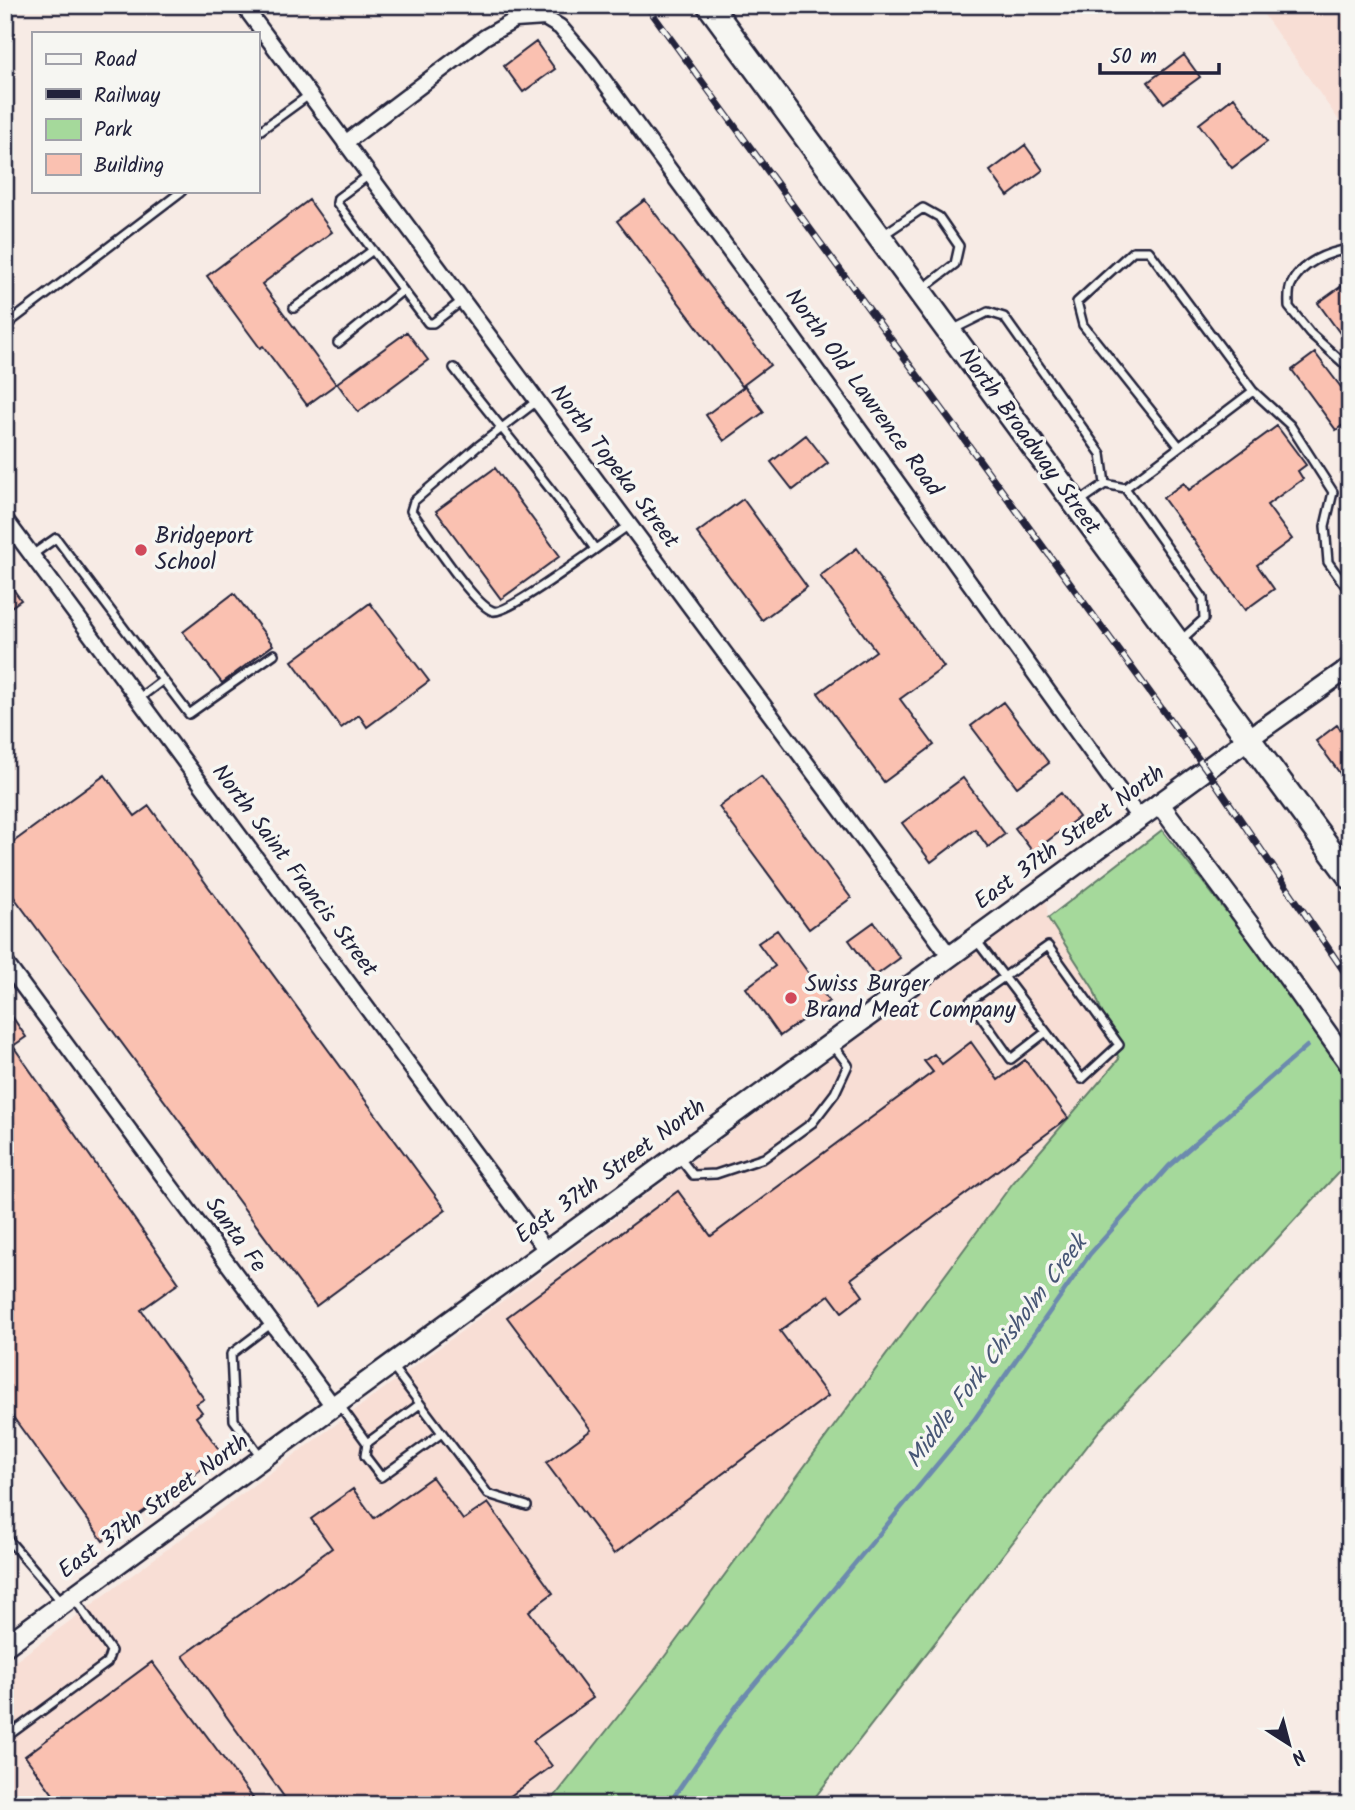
<svg xmlns="http://www.w3.org/2000/svg" width="1355" height="1810" viewBox="0 0 1355 1810" font-family="Kalam,sans-serif">
<rect width="100%" height="100%" fill="#f7ebe5"/>
<filter id="ink" filterUnits="userSpaceOnUse"><feTurbulence type="fractalNoise" baseFrequency=".0143" numOctaves="2"/><feDisplacementMap in="SourceGraphic" scale="14" xChannelSelector="R" yChannelSelector="G"/><feConvolveMatrix kernelMatrix="1 2 1 2 8 2 1 2 1" color-interpolation-filters="sRGB"/></filter>
<g filter="url(#ink)">
<path fill="#f8ded5" d="M 1257,5 L 1350,5 L 1350,136 Z
M 1046,899 L 1048,918 L 1093,988 L 1119,1059 L 1012,1184 L 654,1671 L 548,1805 L 5,1805 L 5,1669 Z"/>
<path fill="#a5d99b" stroke="#647e6b" stroke-width="2" d="M 1162,830 L 1350,1069 L 1350,1160 L 1099,1431 L 809,1805 L 548,1805 L 654,1671 L 1012,1184 L 1119,1059 L 1093,988 L 1048,918 Z"/>
<g fill="none" stroke-linecap="round" stroke-linejoin="round">
<path stroke="#6c8aae" stroke-width="4.5" d="M 668,1805 L 738,1704 L 974,1420 L 1090,1254 L 1169,1166 L 1307,1046"/>
</g>
<path fill="#fac1b1" stroke="#22223b" stroke-width="2" d="M 536,42 L 555,69 L 523,92 L 504,66 Z
M 1184,55 L 1200,77 L 1164,103 L 1148,82 Z
M 1234,97 L 1267,142 L 1232,168 L 1199,124 Z
M 1025,145 L 1043,170 L 1008,196 L 990,171 Z
M 309,200 L 332,232 L 262,284 L 336,384 L 307,405 L 263,346 L 260,348 L 207,276 Z
M 645,200 L 770,365 L 742,386 L 617,221 Z
M 1350,280 L 1350,347 L 1318,303 Z
M 407,332 L 428,360 L 358,412 L 337,383 Z
M 1315,353 L 1350,399 L 1350,420 L 1336,430 L 1292,370 Z
M 745,386 L 764,412 L 724,441 L 706,415 Z
M 1277,426 L 1306,465 L 1298,471 L 1303,479 L 1267,505 L 1292,539 L 1257,565 L 1274,589 L 1245,610 L 1163,498 L 1184,483 L 1189,490 Z
M 806,435 L 828,463 L 793,490 L 771,462 Z
M 495,468 L 560,556 L 501,599 L 436,511 Z
M 743,499 L 807,587 L 762,620 L 697,533 Z
M 857,548 L 944,667 L 900,699 L 934,745 L 884,782 L 818,693 L 876,651 L 820,576 Z
M 5,578 L 21,600 L 5,611 Z
M 234,593 L 273,645 L 222,683 L 183,632 Z
M 370,603 L 429,681 L 367,727 L 359,715 L 341,728 L 292,661 Z
M 1003,702 L 1049,763 L 1017,787 L 971,726 Z
M 1337,725 L 1350,743 L 1350,787 L 1316,741 Z
M 105,775 L 135,816 L 149,806 L 446,1210 L 316,1306 L 5,885 L 5,848 Z
M 761,776 L 851,898 L 809,929 L 719,807 Z
M 963,778 L 1005,834 L 988,847 L 975,829 L 931,862 L 902,823 Z
M 1061,793 L 1079,817 L 1033,852 L 1015,828 Z
M 874,922 L 900,958 L 875,976 L 849,940 Z
M 777,930 L 829,1001 L 780,1036 L 746,988 L 775,966 L 758,943 Z
M 5,1006 L 26,1037 L 13,1046 L 179,1283 L 141,1310 L 204,1399 L 196,1404 L 202,1412 L 196,1417 L 222,1454 L 103,1541 L 5,1406 Z
M 971,1042 L 998,1080 L 1025,1060 L 1068,1118 L 851,1279 L 863,1296 L 842,1312 L 829,1295 L 780,1331 L 828,1396 L 614,1554 L 546,1463 L 591,1430 L 507,1317 L 678,1191 L 711,1236 L 933,1072 L 924,1061 L 934,1054 L 942,1064 Z
M 432,1477 L 463,1520 L 488,1503 L 553,1593 L 529,1611 L 593,1698 L 533,1741 L 552,1766 L 498,1805 L 290,1805 L 183,1656 L 332,1548 L 311,1519 L 353,1489 L 374,1518 Z
M 152,1662 L 258,1805 L 61,1805 L 25,1756 Z"/>
<g fill="none" stroke-linecap="round" stroke-linejoin="round">
<defs>
<path id="service" d="M 1348,5 L 1350,8
M 257,133 L 309,95
M 369,175 L 338,198 L 337,203 L 428,323 L 433,323 L 462,301
M 883,235 L 923,208 L 939,217 L 959,246 L 955,264 L 921,290
M 1350,249 C 1328,252 1300,263 1291,285 C 1288,291 1289,301 1289,307 L 1310,333 L 1350,369
M 294,308 L 373,250
M 5,326 L 182,191
M 952,330 L 988,312 L 1004,317 L 1101,454 L 1105,484
M 338,343 L 403,290
M 454,368 C 501,429 551,486 595,549
M 537,401 L 477,447 L 414,501 L 411,511 C 426,530 473,605 493,611 C 507,616 610,538 629,525
M 1179,446 L 1083,325 L 1077,302 L 1133,251 L 1149,251 L 1253,391
M 1125,488 L 1253,391 L 1290,425 L 1333,492 L 1325,526 L 1328,562 L 1350,592
M 1079,502 L 1105,484 L 1125,488 L 1203,598 L 1204,619 L 1180,641
M 32,555 L 56,538 L 163,680
M 138,699 L 163,680 L 189,714 L 274,654
M 976,940 L 1082,1079 L 1119,1045 L 1048,946 L 970,1001 L 1011,1059 L 1046,1032
M 678,1156 L 693,1175 L 716,1174 L 764,1158 L 812,1123 L 835,1093 L 848,1065 L 833,1045
M 391,1365 L 488,1494 L 527,1506
M 338,1403 L 367,1443 L 365,1456 L 381,1477 L 442,1433
M 367,1443 L 420,1404
M 262,1458 L 234,1420 L 231,1354 L 272,1323
M 5,1536 L 63,1603
M 5,1738 L 107,1663 L 111,1651 L 74,1598"/>
<path id="minor" d="M 243,5 L 949,955
M 345,143 L 485,37 L 515,20 L 545,18 L 560,27 L 590,62 L 778,317 L 1139,818
M 5,519 L 546,1250
M 5,962 L 333,1406"/>
<path id="tertiary" d="M 1248,739 L 1350,667
M 1159,803 L 1264,944 L 1350,1065"/>
<path id="secondary" d="M 5,1646 L 1248,739"/>
<path id="primary" d="M 709,5 L 1350,877"/>
</defs>
<use href="#service" stroke="#22223b" stroke-width="12"/>
<use href="#minor" stroke="#22223b" stroke-width="19"/>
<use href="#tertiary" stroke="#22223b" stroke-width="23"/>
<use href="#secondary" stroke="#22223b" stroke-width="24"/>
<use href="#primary" stroke="#22223b" stroke-width="28"/>
<use href="#service" stroke="#f6f6f2" stroke-width="7"/>
<use href="#minor" stroke="#f6f6f2" stroke-width="14"/>
<use href="#tertiary" stroke="#f6f6f2" stroke-width="18"/>
<use href="#secondary" stroke="#f6f6f2" stroke-width="19"/>
<use href="#primary" stroke="#f6f6f2" stroke-width="23"/>
<defs>
<path id="rail" d="M 646,5 L 1206,769 L 1350,980"/>
</defs>
<use href="#rail" stroke="#22223b" stroke-width="7"/>
<use href="#rail" stroke="#f6f6f2" stroke-width="4.5" stroke-dasharray="13" stroke-linecap="butt"/>
</g>
</g>
<g fill="#d1495b" stroke="#f6f6f2" stroke-width="2.5">
<circle cx="141" cy="550" r="7"/>
<circle cx="791" cy="998" r="7"/>
</g>
<g text-anchor="middle" dominant-baseline="central" stroke-width="7" stroke-linejoin="round" paint-order="stroke">
<g font-size="23" fill="#22223b" stroke="#f6f6f2">
<text transform="translate(863 393) rotate(54)">North Old Lawrence Road</text>
<text transform="translate(1029 442) rotate(54)">North Broadway Street</text>
<text transform="translate(614 467) rotate(53)">North Topeka Street</text>
<text transform="translate(1070 838) rotate(-36)">East 37th Street North</text>
<text transform="translate(294 871) rotate(53)">North Saint Francis Street</text>
<text transform="translate(611 1172) rotate(-36)">East 37th Street North</text>
<text transform="translate(235 1235) rotate(54)">Santa Fe</text>
<text transform="translate(154 1507) rotate(-36)">East 37th Street North</text>
</g>
<g font-size="23" fill="#22223b" stroke="#f6f6f2" text-anchor="start">
<text x="155" y="537">Bridgeport<tspan x="155" dy="26">School</tspan></text>
<text x="805" y="985">Swiss Burger<tspan x="805" dy="26">Brand Meat Company</tspan></text>
</g>
<g font-size="24" font-style="italic" fill="#475675" stroke="#f6f6f2">
<text transform="translate(997 1352) rotate(-53)">Middle Fork Chisholm Creek</text>
</g>
</g>
<rect width="1355" height="1810" fill="none" stroke="#f6f6f2" stroke-width="28"/>
<rect x="14" y="14" width="1327" height="1782" fill="none" stroke="#22223b" stroke-width="2.5" filter="url(#ink)"/>
<rect x="32" y="32" width="228" height="161" fill="#f6f6f2" stroke="#a1a1a9" stroke-width="2"/>
<rect x="46" y="54" width="35" height="10" fill="#f6f6f2" stroke="#a1a1a9" stroke-width="2"/>
<text x="94" y="66" font-size="21" fill="#22223b">Road</text>
<rect x="46" y="89" width="35" height="10" fill="#22223b" stroke="#a1a1a9" stroke-width="2"/>
<text x="94" y="102" font-size="21" fill="#22223b">Railway</text>
<rect x="46" y="119" width="35" height="21" fill="#a5d99b" stroke="#a1a1a9" stroke-width="2"/>
<text x="94" y="136" font-size="21" fill="#22223b">Park</text>
<rect x="46" y="154" width="35" height="21" fill="#fac1b1" stroke="#a1a1a9" stroke-width="2"/>
<text x="94" y="172" font-size="21" fill="#22223b">Building</text>
<g transform="translate(1289 1744) rotate(144)" stroke="#f6f6f2" stroke-width="5" paint-order="stroke">
<path d="M0-5L12 26L0 18L-12 26Z" fill="#22223b"/>
<text y="-10" font-size="19" font-weight="bold" text-anchor="middle" fill="#22223b">N</text>
</g>
<path d="M1100 63v10h119v-10" fill="none" stroke="#22223b" stroke-width="3.5"/>
<text x="1110" y="63" font-size="21" fill="#22223b" stroke="#f6f6f2" stroke-width="5" paint-order="stroke">50 m</text>
</svg>
